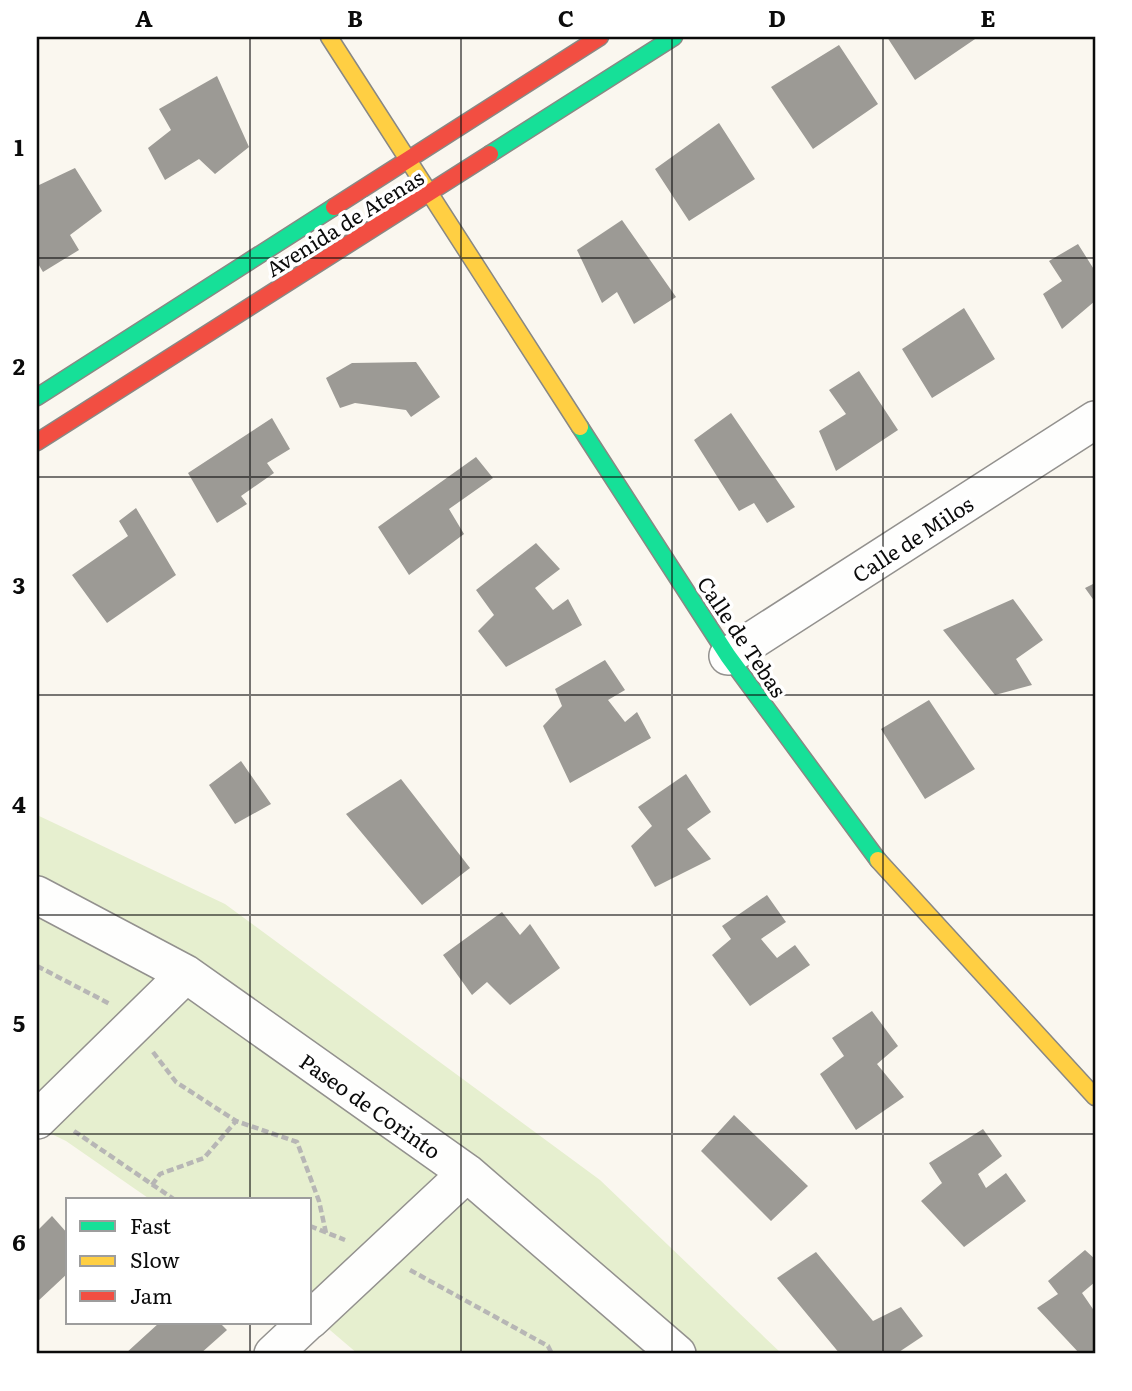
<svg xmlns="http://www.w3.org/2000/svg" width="1132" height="1391" viewBox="0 0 1132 1391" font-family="Literata,serif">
<rect width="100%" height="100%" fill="#faf7ef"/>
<path fill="#e6efcf" d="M 37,815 L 225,904 L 600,1180 L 782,1354 L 358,1354 L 310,1313 L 310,1200 L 151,1200 L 66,1141 L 37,1127 Z"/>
<path fill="#9c9a95" d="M 887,37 L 978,37 L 915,80 Z
M 839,45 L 878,104 L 813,149 L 771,87 Z
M 217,76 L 249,147 L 215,174 L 199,159 L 165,180 L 148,148 L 171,130 L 159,109 Z
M 719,123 L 755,179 L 689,221 L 655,169 Z
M 75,168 L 102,211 L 70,235 L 79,250 L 43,272 L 37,262 L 37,186 Z
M 622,220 L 676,297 L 634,324 L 617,292 L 602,303 L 577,250 Z
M 1078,244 L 1095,271 L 1095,301 L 1062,329 L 1043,294 L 1062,281 L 1049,261 Z
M 964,308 L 995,359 L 932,398 L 902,349 Z
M 416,362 L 440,397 L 411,417 L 406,410 L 355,403 L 340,408 L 326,378 L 352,363 Z
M 859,371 L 898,430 L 836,471 L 819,431 L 846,414 L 829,390 Z
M 731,413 L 795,507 L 767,523 L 754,503 L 739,511 L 694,440 Z
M 272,418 L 290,449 L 267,463 L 274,473 L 241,496 L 247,504 L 217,523 L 188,473 Z
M 476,457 L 493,478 L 449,509 L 464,534 L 409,575 L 378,527 Z
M 136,508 L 176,575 L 107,623 L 72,575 L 128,536 L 119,521 Z
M 536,543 L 560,569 L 535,588 L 553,610 L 568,599 L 582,625 L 506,667 L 478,631 L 494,615 L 476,590 Z
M 1095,583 L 1095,602 L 1085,588 Z
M 1013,599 L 1043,640 L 1016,659 L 1032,685 L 995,695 L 943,630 Z
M 605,660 L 625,690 L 608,700 L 625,722 L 637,712 L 651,738 L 570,783 L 543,726 L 562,706 L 555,689 Z
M 929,700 L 975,769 L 925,799 L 881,729 Z
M 241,761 L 271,804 L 235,824 L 209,785 Z
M 686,774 L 711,812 L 687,829 L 711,859 L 655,887 L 631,846 L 652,826 L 638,807 Z
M 401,779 L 470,868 L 422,905 L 346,814 Z
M 767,895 L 786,922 L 761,939 L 777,958 L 795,945 L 810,965 L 750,1006 L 712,955 L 731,939 L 722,926 Z
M 502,912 L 520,935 L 530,924 L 560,968 L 510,1005 L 487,982 L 472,995 L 443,955 Z
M 872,1011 L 898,1046 L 877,1064 L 904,1097 L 856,1130 L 820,1074 L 844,1056 L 832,1038 Z
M 734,1115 L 808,1186 L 771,1221 L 701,1151 Z
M 983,1129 L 1002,1156 L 978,1174 L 986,1188 L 1006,1173 L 1026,1201 L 964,1247 L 921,1201 L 942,1183 L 929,1163 Z
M 52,1216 L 68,1234 L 68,1273 L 37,1302 L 37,1231 Z
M 1085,1250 L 1095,1259 L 1095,1282 L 1082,1293 L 1095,1312 L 1095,1354 L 1080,1354 L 1037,1308 L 1058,1294 L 1048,1281 Z
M 816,1252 L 873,1321 L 901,1307 L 923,1336 L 896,1354 L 840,1354 L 777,1278 Z
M 159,1323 L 220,1323 L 227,1330 L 200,1354 L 125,1354 Z"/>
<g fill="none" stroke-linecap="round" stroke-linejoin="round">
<defs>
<path id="street" d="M 728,656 L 1095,420
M 37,895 L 186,974 L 467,1173 L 677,1354
M 37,1120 L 186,974
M 310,1320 L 467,1173
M 273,1354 L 306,1323"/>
<path id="fast" d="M 490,154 L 674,37
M 37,397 L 334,207
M 580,427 L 728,656 L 878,860"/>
<path id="slow" d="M 329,37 L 580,427
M 878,860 L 1095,1097"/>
<path id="jam" d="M 334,207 L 600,37
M 37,442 L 490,154"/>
</defs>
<use href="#street" stroke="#93918e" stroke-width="40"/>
<use href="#fast" stroke="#898884" stroke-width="19"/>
<use href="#slow" stroke="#898884" stroke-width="19"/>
<use href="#jam" stroke="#898884" stroke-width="19"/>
<path stroke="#b7b6b5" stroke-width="4.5" stroke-dasharray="7 3.5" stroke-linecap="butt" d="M 37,966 L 110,1004
M 153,1052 L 176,1082 L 236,1121 L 297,1142 L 319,1201 L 326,1233
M 74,1131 L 175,1200
M 152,1185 L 160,1174 L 204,1158 L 236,1121
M 310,1226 L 345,1240
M 410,1270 L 548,1346 L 552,1354"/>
<use href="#street" stroke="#fefefd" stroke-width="37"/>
<use href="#fast" stroke="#16e098" stroke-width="16"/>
<use href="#slow" stroke="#ffcf43" stroke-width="16"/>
<use href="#jam" stroke="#f24e42" stroke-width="16"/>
</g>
<path fill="none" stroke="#0b0b0b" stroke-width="2" stroke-opacity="0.55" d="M 250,37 L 250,1200M 461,37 L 461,1354M 672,37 L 672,1354M 883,37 L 883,1354M 37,258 L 1095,258M 37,477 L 1095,477M 37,695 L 1095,695M 37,915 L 1095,915M 37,1134 L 1095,1134M 250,1323 L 250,1354"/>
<g text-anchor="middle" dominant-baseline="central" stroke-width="7" stroke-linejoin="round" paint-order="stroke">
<g font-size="21" fill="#0b0b0b" stroke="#fff">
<text transform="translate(344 222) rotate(-32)">Avenida de Atenas</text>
<text transform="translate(912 538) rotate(-33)">Calle de Milos</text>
<text transform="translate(743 636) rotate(56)">Calle de Tebas</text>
<text transform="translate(371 1105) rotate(35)">Paseo de Corinto</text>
</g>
</g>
<rect width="1132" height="1391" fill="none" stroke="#ffffff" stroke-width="77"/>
<rect x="66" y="1198" width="245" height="126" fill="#ffffff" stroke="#9d9d9d" stroke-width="2"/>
<rect x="80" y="1221" width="35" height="10" fill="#16e098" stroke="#9d9d9d" stroke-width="2"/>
<text x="130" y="1234" font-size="21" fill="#0b0b0b">Fast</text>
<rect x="80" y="1256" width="35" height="10" fill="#ffcf43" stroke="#9d9d9d" stroke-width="2"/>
<text x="130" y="1268" font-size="21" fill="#0b0b0b">Slow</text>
<rect x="80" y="1291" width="35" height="10" fill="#f24e42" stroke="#9d9d9d" stroke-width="2"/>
<text x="130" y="1304" font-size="21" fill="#0b0b0b">Jam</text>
<rect x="38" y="38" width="1056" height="1314" fill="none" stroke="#0b0b0b" stroke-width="2.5"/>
<g font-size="23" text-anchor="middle" font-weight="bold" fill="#0b0b0b">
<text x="144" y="27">A</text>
<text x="355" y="27">B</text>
<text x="566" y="27">C</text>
<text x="777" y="27">D</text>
<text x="988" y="27">E</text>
<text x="19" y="156">1</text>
<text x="19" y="375">2</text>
<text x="19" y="594">3</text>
<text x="19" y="813">4</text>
<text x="19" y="1032">5</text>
<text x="19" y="1251">6</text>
</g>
</svg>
